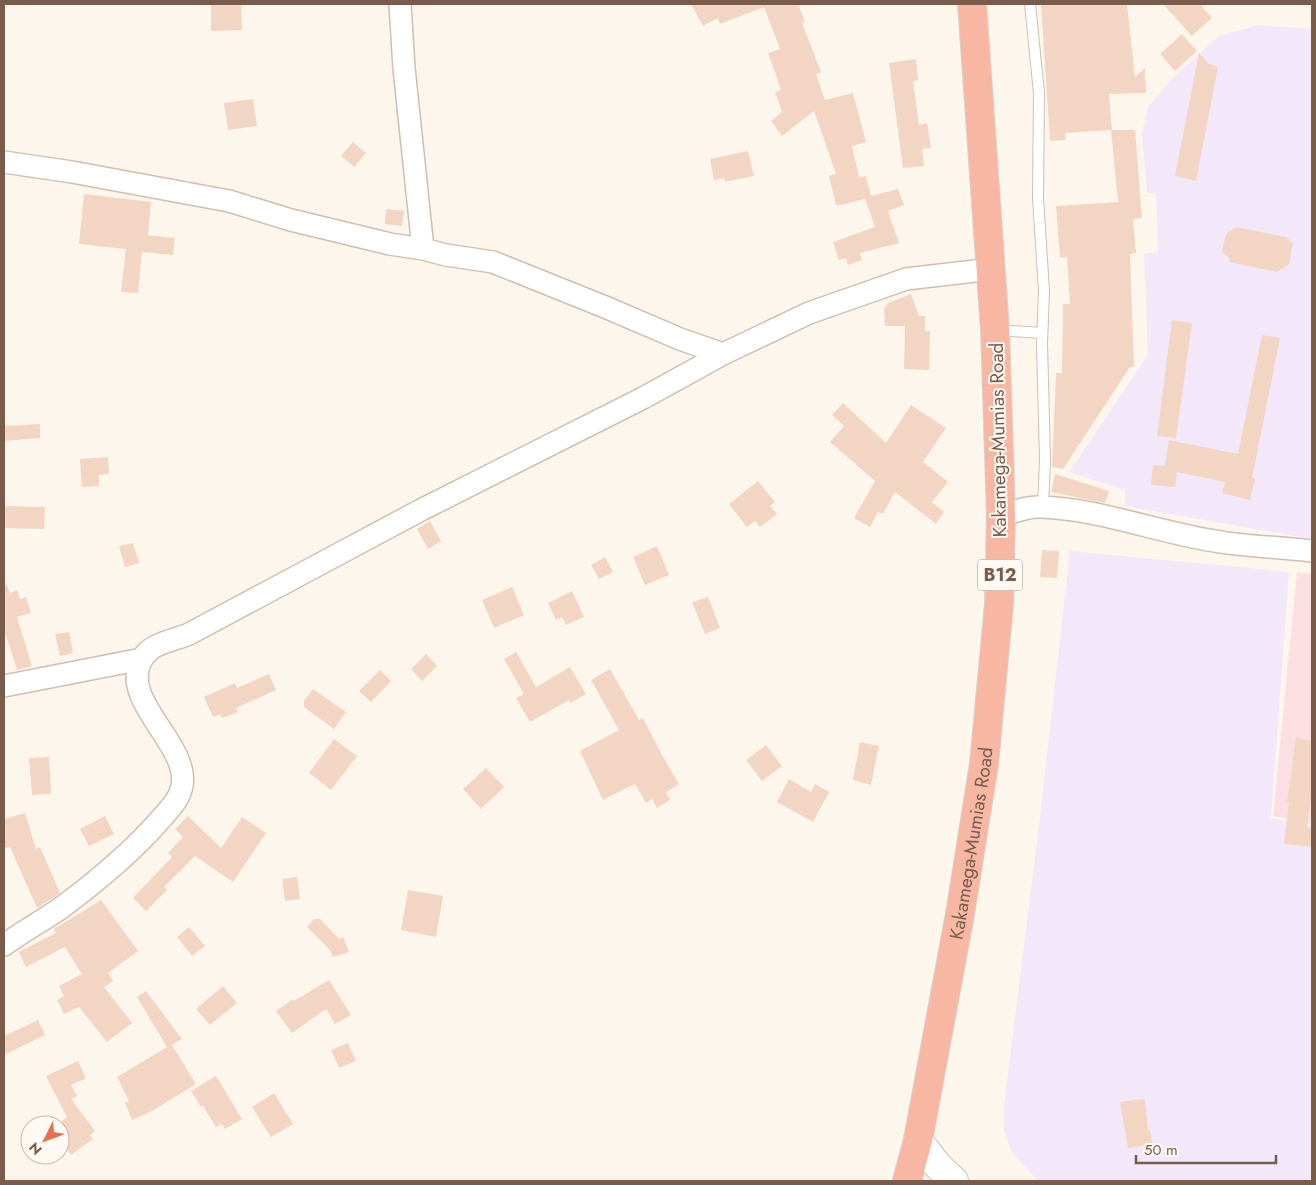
<svg xmlns="http://www.w3.org/2000/svg" width="1316" height="1185" viewBox="0 0 1316 1185" font-family="Jost,sans-serif">
<rect width="100%" height="100%" fill="#fdf6ec"/>
<path fill="#f3e8fa" d="M 1258,25 L 1312,29 L 1312,539 L 1125,506 L 1125,490 L 1069,472 L 1148,355 L 1144,254 L 1158,252 L 1156,193 L 1147,193 L 1142,133 L 1148,107 L 1171,80 L 1219,36 Z
M 1070,551 L 1289,572 L 1271,818 L 1312,826 L 1312,1181 L 1038,1181 L 1011,1151 L 1004,1130 L 1004,1105 L 1039,825 Z"/>
<path fill="#fbdfe3" d="M 1297,572 L 1312,574 L 1312,824 L 1273,816 Z"/>
<path fill="#f3d5c3" d="M 211,4 L 241,4 L 242,30 L 211,31 Z
M 691,4 L 798,4 L 805,22 L 802,23 L 821,72 L 816,74 L 825,100 L 853,93 L 866,142 L 852,146 L 859,177 L 866,176 L 871,196 L 898,189 L 904,205 L 888,211 L 899,243 L 860,253 L 862,260 L 848,265 L 846,258 L 839,260 L 833,242 L 875,227 L 865,199 L 836,206 L 829,176 L 836,174 L 814,111 L 782,136 L 771,121 L 782,112 L 775,92 L 781,90 L 768,53 L 780,49 L 764,7 L 720,24 L 718,18 L 703,26 Z
M 1041,4 L 1127,4 L 1135,77 L 1145,68 L 1146,93 L 1109,94 L 1112,130 L 1135,130 L 1142,218 L 1133,219 L 1136,253 L 1130,254 L 1134,367 L 1130,367 L 1063,469 L 1052,467 L 1056,373 L 1062,373 L 1063,304 L 1070,304 L 1067,257 L 1060,258 L 1056,206 L 1118,202 L 1111,130 L 1065,133 L 1066,140 L 1050,141 Z
M 1163,4 L 1200,4 L 1212,18 L 1192,36 Z
M 1182,34 L 1197,51 L 1175,71 L 1160,54 Z
M 1199,53 L 1209,64 L 1218,67 L 1196,181 L 1175,176 Z
M 916,59 L 918,80 L 913,81 L 919,125 L 927,123 L 931,148 L 922,149 L 924,166 L 903,168 L 889,63 Z
M 253,99 L 257,126 L 228,130 L 224,103 Z
M 353,142 L 366,153 L 354,167 L 341,156 Z
M 748,151 L 754,176 L 725,182 L 724,178 L 714,180 L 710,159 Z
M 84,194 L 151,202 L 148,235 L 175,238 L 173,255 L 142,252 L 138,293 L 121,292 L 126,249 L 79,244 Z
M 386,209 L 404,211 L 402,226 L 385,224 Z
M 1236,227 L 1286,237 L 1293,243 L 1289,264 L 1277,272 L 1229,262 L 1230,259 L 1222,252 L 1226,234 Z
M 911,294 L 919,316 L 925,316 L 925,331 L 930,331 L 929,370 L 904,369 L 905,326 L 885,326 L 884,307 L 887,306 L 886,304 Z
M 1172,320 L 1192,323 L 1176,438 L 1157,436 Z
M 1262,335 L 1280,338 L 1252,478 L 1255,479 L 1250,500 L 1222,493 L 1225,482 L 1177,472 L 1175,487 L 1151,485 L 1153,465 L 1165,466 L 1169,440 L 1238,454 Z
M 843,403 L 886,443 L 911,405 L 946,428 L 923,462 L 948,482 L 932,502 L 944,512 L 936,524 L 895,492 L 883,514 L 878,512 L 870,527 L 854,518 L 875,481 L 830,442 L 844,426 L 832,415 Z
M 40,424 L 40,438 L 4,441 L 4,426 Z
M 108,457 L 109,474 L 99,475 L 99,486 L 82,487 L 80,459 Z
M 1055,474 L 1109,491 L 1105,503 L 1051,492 Z
M 758,481 L 775,502 L 770,506 L 777,514 L 760,527 L 755,521 L 747,527 L 729,504 Z
M 4,506 L 45,507 L 44,529 L 4,528 Z
M 430,521 L 441,541 L 428,549 L 417,529 Z
M 133,543 L 139,563 L 125,567 L 119,546 Z
M 657,546 L 669,575 L 645,585 L 633,557 Z
M 1042,550 L 1059,551 L 1057,578 L 1040,577 Z
M 605,557 L 613,572 L 599,579 L 591,565 Z
M 7,585 L 10,593 L 17,590 L 20,599 L 26,597 L 31,613 L 17,617 L 32,666 L 17,670 L 4,629 L 4,586 Z
M 512,587 L 524,615 L 494,628 L 482,600 Z
M 572,591 L 584,617 L 566,625 L 562,617 L 556,620 L 548,603 Z
M 708,597 L 720,628 L 705,634 L 692,602 Z
M 69,632 L 73,653 L 60,656 L 55,634 Z
M 516,652 L 536,687 L 570,667 L 586,694 L 570,703 L 569,700 L 530,722 L 516,698 L 524,694 L 504,659 Z
M 426,654 L 437,666 L 422,681 L 411,669 Z
M 610,669 L 639,720 L 643,718 L 662,755 L 679,784 L 666,792 L 670,800 L 657,808 L 652,799 L 646,803 L 635,784 L 603,800 L 580,751 L 619,730 L 591,680 Z
M 380,670 L 391,681 L 371,702 L 359,691 Z
M 269,674 L 276,690 L 236,708 L 238,712 L 222,718 L 220,714 L 213,717 L 204,697 L 235,683 L 237,688 Z
M 313,689 L 346,712 L 334,729 L 304,707 L 304,701 Z
M 1296,738 L 1312,741 L 1312,790 L 1307,827 L 1312,828 L 1312,847 L 1284,844 L 1289,802 L 1287,802 Z
M 334,739 L 357,756 L 331,790 L 309,773 Z
M 860,742 L 879,746 L 871,785 L 853,780 Z
M 766,745 L 782,766 L 762,781 L 746,760 Z
M 49,757 L 51,794 L 32,795 L 29,758 Z
M 486,768 L 504,787 L 481,809 L 463,789 Z
M 789,779 L 811,792 L 815,784 L 829,792 L 813,822 L 777,802 Z
M 25,813 L 36,849 L 40,847 L 60,893 L 37,908 L 10,847 L 4,848 L 4,819 Z
M 105,816 L 114,834 L 89,846 L 80,829 Z
M 188,816 L 221,848 L 242,817 L 266,833 L 233,882 L 195,856 L 164,887 L 167,890 L 146,911 L 133,898 L 172,857 L 168,853 L 183,837 L 175,829 Z
M 297,877 L 300,899 L 285,901 L 282,879 Z
M 408,890 L 443,896 L 436,937 L 401,930 Z
M 101,900 L 138,951 L 108,973 L 113,981 L 104,987 L 132,1023 L 107,1042 L 79,1007 L 64,1014 L 57,1000 L 64,996 L 59,986 L 82,974 L 65,947 L 26,967 L 19,952 L 56,933 L 54,929 Z
M 314,919 L 320,919 L 339,939 L 343,937 L 349,952 L 333,957 L 330,950 L 307,927 Z
M 189,927 L 205,946 L 192,956 L 177,937 Z
M 329,980 L 351,1015 L 335,1024 L 326,1009 L 292,1033 L 276,1011 L 293,999 L 294,1001 Z
M 223,986 L 237,1003 L 210,1025 L 196,1009 Z
M 146,991 L 182,1039 L 172,1045 L 196,1084 L 152,1111 L 132,1120 L 125,1103 L 129,1101 L 117,1077 L 167,1047 L 137,997 Z
M 38,1020 L 45,1035 L 4,1055 L 4,1036 Z
M 348,1043 L 356,1061 L 339,1068 L 331,1050 Z
M 78,1061 L 86,1078 L 71,1085 L 77,1096 L 71,1099 L 95,1131 L 90,1135 L 93,1139 L 71,1155 L 60,1140 L 60,1123 L 67,1117 L 46,1076 Z
M 216,1076 L 242,1119 L 225,1129 L 222,1124 L 216,1127 L 203,1106 L 201,1107 L 191,1091 Z
M 274,1093 L 293,1124 L 271,1137 L 252,1107 Z
M 1145,1099 L 1148,1130 L 1150,1130 L 1152,1144 L 1128,1148 L 1120,1102 Z"/>
<g fill="none" stroke-linecap="round" stroke-linejoin="round">
<defs>
<path id="lane" d="M 1030,4 L 1039,93 L 1038,198 L 1044,291 L 1042,343 L 1045,460 L 1043,507
M 996,330 L 1042,333"/>
<path id="street" d="M 400,4 L 404,68 L 423,249
M 4,162 L 72,172 L 229,201 L 291,220 L 390,244 L 423,249 L 446,255 L 493,262 L 605,307 L 680,339 L 723,354 L 809,313 L 906,279 L 992,269
M 1001,516 C 1014,512 1027,506 1041,507 C 1102,509 1161,534 1221,542 C 1251,547 1282,547 1312,551
M 4,686 L 142,659
M 4,945 C 22,932 42,921 61,908 C 96,882 131,853 160,820 C 169,809 179,801 182,786 C 190,745 120,701 141,661 C 143,657 147,652 151,649 C 161,642 177,639 189,634 L 421,510 L 643,398 L 723,354"/>
<path id="secondary" d="M 918,1140 L 938,1166 L 954,1181"/>
<g id="highway">
<path id="s1" d="M 907,1181 L 918,1140 L 960,914 L 984,764 L 999,604 L 1001,516 L 995,330 L 972,4"/>
</g>
</defs>
<use href="#lane" stroke="#d1beb0" stroke-width="12"/>
<use href="#street" stroke="#d1beb0" stroke-width="24"/>
<use href="#secondary" stroke="#d6c0b0" stroke-width="30"/>
<use href="#highway" stroke="#dad1cd" stroke-width="30"/>
<use href="#lane" stroke="#fff" stroke-width="10"/>
<use href="#street" stroke="#fff" stroke-width="21"/>
<use href="#secondary" stroke="#fff" stroke-width="28"/>
<use href="#highway" stroke="#f7b7a3" stroke-width="28"/>
</g>
<g text-anchor="middle" dominant-baseline="central" stroke-width="4" stroke-linejoin="round" paint-order="stroke">
<rect fill="#fffaf3" stroke="#a28b7f" stroke-width="1" x="977.5" y="559.5" width="45" height="31" rx="4"/>
<g font-size="18" font-weight="bold" fill="#7a5c4d">
<text x="1000" y="575">B12</text>
</g>
<g font-size="19" fill="#7a5c4d" stroke="#fffaf3">
<text transform="translate(998 440) rotate(-91)">Kakamega-Mumias Road</text>
<text stroke="none"><textPath href="#s1" startOffset="344">Kakamega-Mumias Road</textPath></text>
</g>
</g>
<rect width="1316" height="1185" fill="none" stroke="#7a5c4d" stroke-width="10"/>
<g transform="translate(45 1140) rotate(228)"><circle r="24" fill="#fffaf3" stroke="#cabbb1"/>
<path d="M0-4L9 19L0 12L-9 19Z" fill="#e76f51"/>
<text y="-8" font-size="14" font-weight="bold" text-anchor="middle" fill="#7a5c4d">N</text>
</g>
<path d="M1136 1155v8h140v-8" fill="none" stroke="#7a5c4d" stroke-width="2.5"/>
<text x="1144" y="1155" font-size="15" fill="#7a5c4d" stroke="#fffaf3" stroke-width="4" paint-order="stroke">50 m</text>
</svg>
